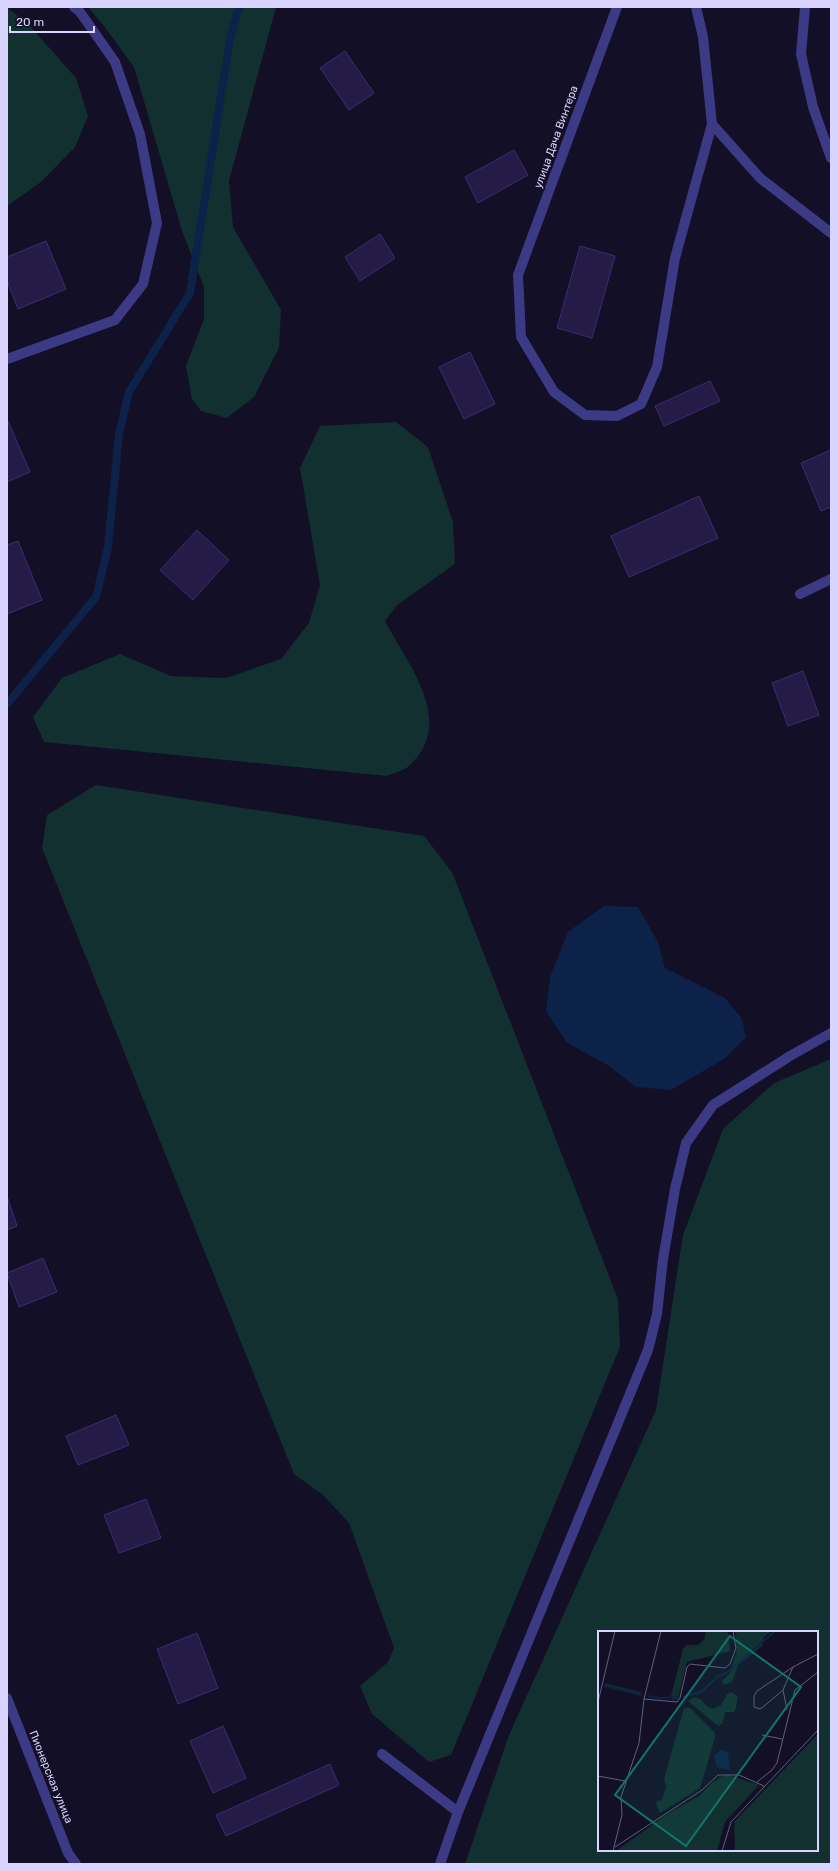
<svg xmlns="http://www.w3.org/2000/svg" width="838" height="1871" viewBox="0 0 838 1871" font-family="Rubik,sans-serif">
<rect width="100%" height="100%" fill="#130f26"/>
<path fill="#12302f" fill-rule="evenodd" d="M 7,7 L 31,27 L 76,78 L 88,116 L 75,147 L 41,182 L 7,206 Z
M 88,7 L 276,7 L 229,181 L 233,227 L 281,310 L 279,348 L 254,397 L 227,418 L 201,411 L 192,399 L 186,366 L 204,319 L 204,287 L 182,231 L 134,67 L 104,26 Z
M 396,422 L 428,447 L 453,522 L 455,564 L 397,605 L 385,621 C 408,665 457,722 409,766 C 404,771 393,773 387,776 L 44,742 L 33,717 L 62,678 L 120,654 L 171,676 L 226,678 L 281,659 L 309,623 L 320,585 L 300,468 L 320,426 Z
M 96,785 L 424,836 L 452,872 L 618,1299 L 620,1347 L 451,1755 L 429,1762 L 372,1714 L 360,1686 L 388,1662 L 394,1648 L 349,1523 L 323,1495 L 294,1474 L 42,848 L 47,815 Z
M 831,1059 L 831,1864 L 465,1864 L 509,1735 L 656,1410 L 683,1235 L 723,1129 L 774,1083 ZM 599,1632 L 817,1632 L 817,1850 L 599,1850 Z"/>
<path fill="#0c2248" d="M 604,906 L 638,907 L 658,942 L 665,968 L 725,998 L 742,1019 L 746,1037 L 724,1059 L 671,1090 L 636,1087 L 606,1064 L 567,1043 L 546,1011 L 550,977 L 568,932 Z"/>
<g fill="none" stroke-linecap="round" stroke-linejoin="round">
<path stroke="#0c2248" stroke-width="8" d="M 7,704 L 96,597 L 108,547 L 119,434 L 129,392 L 190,293 L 230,39 L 239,7"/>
</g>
<path fill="#241b47" stroke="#3b2d73" d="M 345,51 L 374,93 L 349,110 L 320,68 Z
M 514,150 L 528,175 L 478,203 L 465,177 Z
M 380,234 L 395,258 L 360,281 L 345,257 Z
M 46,241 L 66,289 L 18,309 L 7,281 L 7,257 Z
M 580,246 L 615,256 L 592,338 L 557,328 Z
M 470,352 L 495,404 L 464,419 L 439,367 Z
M 710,381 L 720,401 L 664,426 L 655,406 Z
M 8,421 L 30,472 L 7,482 L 7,422 Z
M 831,450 L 831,507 L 821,511 L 801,463 Z
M 699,496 L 718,538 L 629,577 L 611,536 Z
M 197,530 L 229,560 L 193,600 L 160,570 Z
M 18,541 L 42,600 L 7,614 L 7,545 Z
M 803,671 L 819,715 L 788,726 L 772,683 Z
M 7,1196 L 17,1226 L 7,1230 Z
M 43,1258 L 57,1292 L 19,1307 L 7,1273 Z
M 116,1415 L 129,1445 L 78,1465 L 66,1436 Z
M 146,1499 L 161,1538 L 119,1553 L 104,1515 Z
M 197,1633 L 218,1688 L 178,1704 L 157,1649 Z
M 223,1726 L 246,1778 L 213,1793 L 190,1741 Z
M 330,1764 L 339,1785 L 226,1836 L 216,1815 Z"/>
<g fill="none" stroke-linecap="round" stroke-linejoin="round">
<path stroke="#3d3a85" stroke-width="10" d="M 617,7 L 518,275 L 521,337 L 554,392 L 585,415 L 617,416 L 641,404 L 657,367 L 675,258 L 712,124 L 703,37 L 696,7
M 805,7 L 801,54 L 813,107 L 831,158
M 712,124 L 760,178 L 831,233
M 7,359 L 115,320 L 143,284 L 157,223 L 140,134 L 115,62 L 80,12 L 74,7
M 800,594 L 831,579
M 7,1698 L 68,1853 L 76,1864
M 382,1754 L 458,1812
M 440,1864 L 458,1812 L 648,1350 L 657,1314 L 663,1259 L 675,1189 L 686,1143 L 713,1105 L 790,1056 L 831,1033"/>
</g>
<g text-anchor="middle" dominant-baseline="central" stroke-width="4" stroke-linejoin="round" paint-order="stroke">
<g font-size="11" fill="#d9d4ff" stroke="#130f26">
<text transform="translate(556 137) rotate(-70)">улица Дача Винтера</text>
<text transform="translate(51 1777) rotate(68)">Пионерская улица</text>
</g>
</g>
<g transform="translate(598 1631)">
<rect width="220" height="220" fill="#130f26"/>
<path d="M 108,0 L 130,0 L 132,20 L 89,31 L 80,68 L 74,69 L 73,65 L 85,18 L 88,14 L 100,14 L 106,9 ZM 137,0 L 174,0 L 166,6 L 164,15 L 140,34 L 134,51 L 126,54 L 124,50 L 132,42 L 139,19 ZM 7,52 L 42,61 L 44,62 L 40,64 L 7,56 ZM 133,61 L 140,65 L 138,77 L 136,81 L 127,81 L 125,92 L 120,95 L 90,70 L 96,66 L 102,68 L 110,76 L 115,78 L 123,74 L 129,63 ZM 86,77 L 92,77 L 117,102 L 117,107 L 102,157 L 62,182 L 58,173 L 59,170 L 64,169 L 68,156 L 66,148 ZM 220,103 L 220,220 L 137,220 L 136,191 ZM 131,144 L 161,154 L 127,191 L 119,220 L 18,220 L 68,184 L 101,165 L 114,152 L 124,145 Z" fill="#12302f"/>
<path d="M 123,119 L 130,121 L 132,139 L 119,136 L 116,124 Z" fill="#0c2248"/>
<path fill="none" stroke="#0c2248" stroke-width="2" d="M 6,54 L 44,64M 50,65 L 61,67 L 80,66M 85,66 L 103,61 L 119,46 L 130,41 L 177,0"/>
<path fill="none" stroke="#625e7d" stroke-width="1" d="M 195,36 L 185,59 L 165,76 L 162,78 L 156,76 L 156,65 L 159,60 L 195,36 L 220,23M 185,59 L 189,79M 46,68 L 79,71 L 82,67 L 89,36 L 92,33 L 127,37 L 132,33 L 138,17 L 135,0M 0,71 L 17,0M 164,104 L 184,108M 0,145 L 27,150M 159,151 L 174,139 L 179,132 L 197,59 L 220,41M 17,216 L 104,159 L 120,144 L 141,144 L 166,155M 15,220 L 24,184 L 23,166 L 41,112 L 46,68 L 63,0M 124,220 L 133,191 L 220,99"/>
<path fill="#0f766e" fill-opacity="0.15" stroke="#0f766e" stroke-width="2" d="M 132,5 L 203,56 L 88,215 L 17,164 Z"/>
<rect width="220" height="220" fill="none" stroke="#d9d4ff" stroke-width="2"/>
</g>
<rect width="838" height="1871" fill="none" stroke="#d9d4ff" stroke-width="16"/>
<path d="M10 26v6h84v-6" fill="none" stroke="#d9d4ff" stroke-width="2"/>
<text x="16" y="26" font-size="12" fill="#d9d4ff" stroke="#130f26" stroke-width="3" paint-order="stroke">20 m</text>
</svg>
